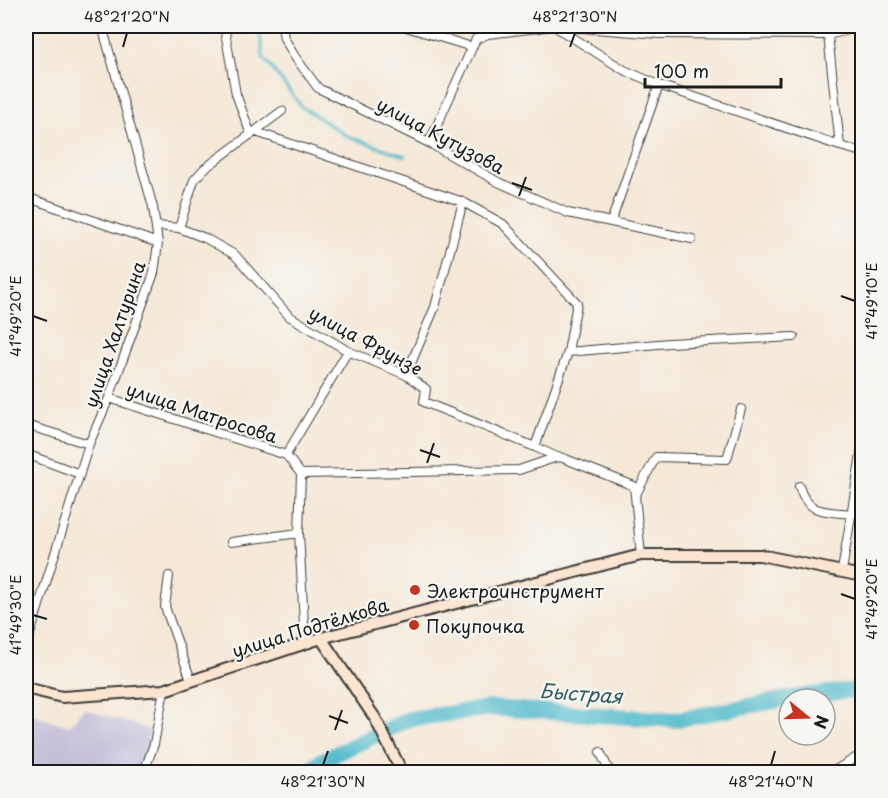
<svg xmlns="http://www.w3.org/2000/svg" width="888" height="798" viewBox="0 0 888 798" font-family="'Playpen Sans',sans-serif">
<rect width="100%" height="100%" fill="#f6f6f2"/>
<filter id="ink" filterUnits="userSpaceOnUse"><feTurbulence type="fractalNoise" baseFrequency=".0167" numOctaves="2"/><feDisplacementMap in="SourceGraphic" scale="12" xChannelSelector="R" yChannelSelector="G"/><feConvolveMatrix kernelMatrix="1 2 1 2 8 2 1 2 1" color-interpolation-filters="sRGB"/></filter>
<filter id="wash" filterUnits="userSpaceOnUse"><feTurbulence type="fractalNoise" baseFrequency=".008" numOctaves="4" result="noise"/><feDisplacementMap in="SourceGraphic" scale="24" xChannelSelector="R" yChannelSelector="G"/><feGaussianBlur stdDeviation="1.35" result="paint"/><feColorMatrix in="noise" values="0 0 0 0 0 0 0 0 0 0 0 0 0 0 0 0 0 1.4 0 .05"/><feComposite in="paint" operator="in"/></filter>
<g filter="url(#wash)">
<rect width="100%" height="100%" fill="#f5e8d7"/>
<path fill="#c6c0d9" d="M 85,709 L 150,730 L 147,753 L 140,772 L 26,772 L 26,712 L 69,726 Z"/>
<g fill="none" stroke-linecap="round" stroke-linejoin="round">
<path stroke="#4eb9cb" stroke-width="3" d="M 259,26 L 263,57 L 302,107 L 347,136 L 405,156"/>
<path stroke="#4eb9cb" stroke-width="16" d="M 308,772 L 321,761 L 409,719 L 491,708 L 675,720 L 790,698 L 862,689"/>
</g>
</g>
<g filter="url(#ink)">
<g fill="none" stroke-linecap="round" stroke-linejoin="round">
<defs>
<path id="street" d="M 224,26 L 236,94 L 251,135
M 282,26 L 284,38 L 295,57 L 318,88 L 429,143 L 498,182 L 568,213 L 692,239
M 403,26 L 472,47
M 556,26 L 659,34 L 827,35 L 862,27
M 827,26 L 840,146 L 862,152
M 256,132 L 463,202 L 503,224 L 577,303 L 568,352 L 535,447 L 557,457
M 429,143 L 476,39 L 488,34 L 554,26 L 624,70 L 659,85 L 840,146
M 26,197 L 158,243
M 611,222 L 659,85
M 157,226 L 179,228 L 205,238 L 235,255 L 289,316 L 348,351 L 406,375 L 426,389 L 424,402 L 535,447
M 179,228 L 194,180 L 204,169 L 282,111
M 568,352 L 669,343 L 794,337
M 406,375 L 435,307 L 463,202
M 109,398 L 286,455 L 301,474 L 299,533 L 305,643
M 26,425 L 89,444
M 26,454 L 80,474
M 286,455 L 348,351
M 301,474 L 519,470 L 557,457 L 563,458 L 634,486 L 641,555
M 799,486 C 807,515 827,511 853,514
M 635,496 L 656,457 L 727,459 L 741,409
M 231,542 L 299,533
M 842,571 L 862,448
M 169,576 L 165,607 L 191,680
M 26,647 L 89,444 L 109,398 L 154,273 L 158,243 L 153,207 L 102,26
M 600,752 L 610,772
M 144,772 L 154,744 L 164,690
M 832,772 L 862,754"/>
<path id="secondary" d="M 321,638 L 375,718 L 402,772
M 26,688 L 62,697 L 164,690 L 321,638 L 641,555 L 760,555 L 862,576"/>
</defs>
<use href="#street" stroke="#3d3b38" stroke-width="10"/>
<use href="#secondary" stroke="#3d3b38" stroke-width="14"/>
<use href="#street" stroke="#fff" stroke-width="8"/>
<use href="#secondary" stroke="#fce5d0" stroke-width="10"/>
</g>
</g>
<path fill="none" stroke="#1c1c1c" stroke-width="2" d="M 123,47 L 127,33M 570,47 L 575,33M 512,183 L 532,190M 519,196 L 526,177M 841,296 L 855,301M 33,316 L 47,321M 420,450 L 440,457M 427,463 L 434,443M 841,594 L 855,599M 33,615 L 47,619M 329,716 L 348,723M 335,730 L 342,710M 323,765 L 328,751M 771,765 L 775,751"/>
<g fill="#c8321e" stroke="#f6f6f2" stroke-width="2">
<circle cx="415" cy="590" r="6"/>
<circle cx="414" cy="625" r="6"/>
</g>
<g text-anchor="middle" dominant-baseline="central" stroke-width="4.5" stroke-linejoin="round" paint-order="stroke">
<g font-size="18" fill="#1c1c1c" stroke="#f6f6f2">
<text transform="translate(441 135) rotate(28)">улица Кутузова</text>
<text transform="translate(114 334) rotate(-71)">улица Халтурина</text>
<text transform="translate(366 340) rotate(28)">улица Фрунзе</text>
<text transform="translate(202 412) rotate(18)">улица Матросова</text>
<text transform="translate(310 627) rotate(-17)">улица Подтёлкова</text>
</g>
<g font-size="18" fill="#1c1c1c" stroke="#f6f6f2" text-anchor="start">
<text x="427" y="590">Электроинструмент</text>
<text x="426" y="625">Покупочка</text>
</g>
<g font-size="20" font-style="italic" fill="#305b62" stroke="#f6f6f2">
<text transform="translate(581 693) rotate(4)">Быстрая</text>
</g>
</g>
<rect width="888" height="798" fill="none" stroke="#f6f6f2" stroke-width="66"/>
<g transform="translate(807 717) rotate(109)"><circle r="28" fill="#f6f6f2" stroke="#9f9f9c" stroke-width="1.5"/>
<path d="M0-4.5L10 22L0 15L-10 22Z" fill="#c8321e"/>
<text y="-9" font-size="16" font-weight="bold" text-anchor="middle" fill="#1c1c1c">N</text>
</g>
<path d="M645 78v9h136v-9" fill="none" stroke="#1c1c1c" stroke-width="3"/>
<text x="654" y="78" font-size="18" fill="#1c1c1c" stroke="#f6f6f2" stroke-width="4.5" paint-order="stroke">100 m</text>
<rect x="33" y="33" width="822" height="732" fill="none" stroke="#1c1c1c" stroke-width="2"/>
<g font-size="15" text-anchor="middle" fill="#1c1c1c">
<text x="127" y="22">48°21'20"N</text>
<text x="575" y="22">48°21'30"N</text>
<text transform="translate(872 301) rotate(-90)" y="5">41°49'10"E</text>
<text transform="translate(16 316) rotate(-90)" y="5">41°49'20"E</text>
<text transform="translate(872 599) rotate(-90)" y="5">41°49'20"E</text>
<text transform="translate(16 615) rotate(-90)" y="5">41°49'30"E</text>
<text x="323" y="787">48°21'30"N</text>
<text x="771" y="787">48°21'40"N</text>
</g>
</svg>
